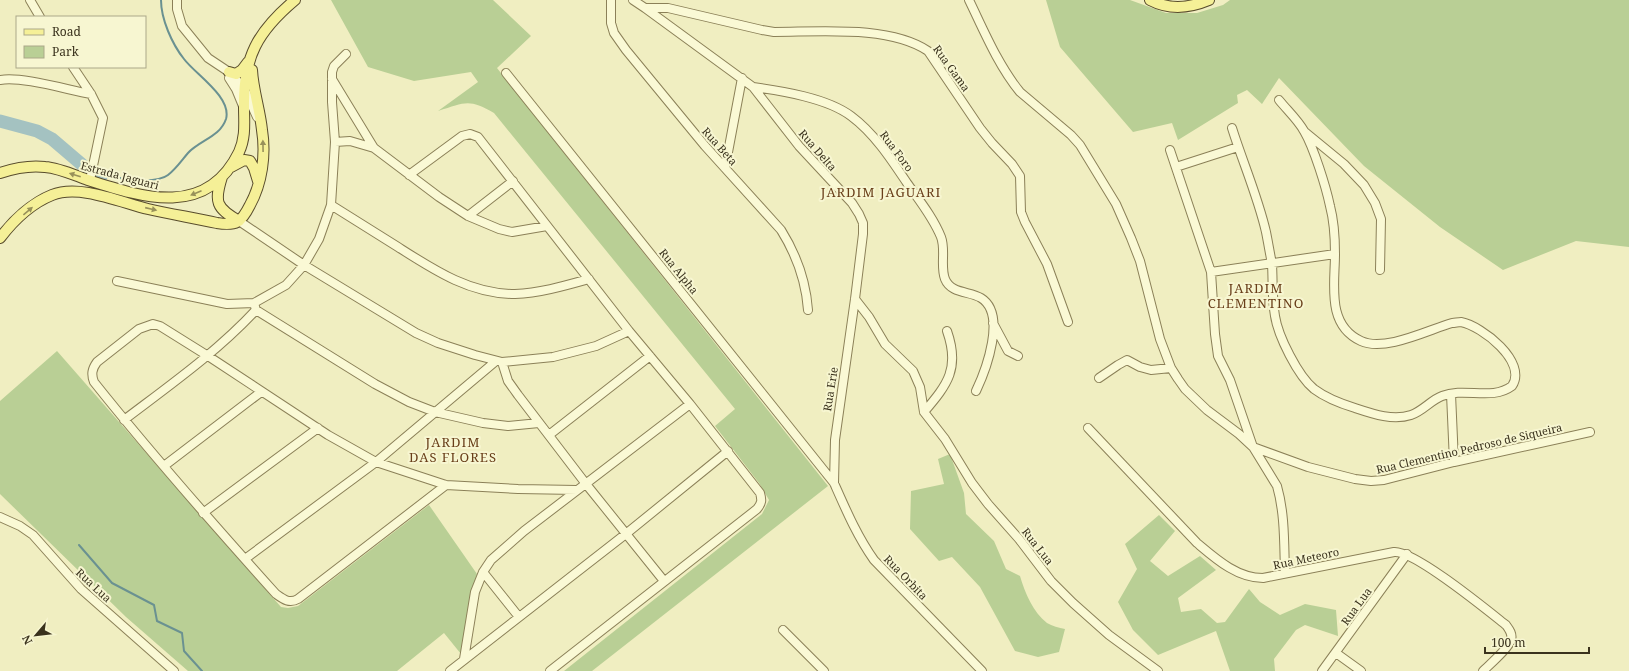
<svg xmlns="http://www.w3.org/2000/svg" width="1629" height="671" viewBox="0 0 1629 671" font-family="'Noto Serif',serif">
<rect width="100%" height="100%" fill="#f0eec1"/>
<path fill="#b9cf95" d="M 331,0 L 493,0 L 531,36 L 497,68 L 828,486 L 592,671 L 564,671 L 762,514 L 769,500 L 759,483 L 715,426 L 735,409 L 494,113 C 468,98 465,103 438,111 L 478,82 L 471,72 L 414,81 L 368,67 Z
M 1046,0 L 1130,0 L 1166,13 L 1197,13 L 1223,5 L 1230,0 L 1629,0 L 1629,247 L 1576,241 L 1503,270 L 1440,227 L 1364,166 L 1279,78 L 1262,104 L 1247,90 L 1237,95 L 1238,103 L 1178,140 L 1172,123 L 1133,132 L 1060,47 Z
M 57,351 L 281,607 L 288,608 L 298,606 L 429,505 L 477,574 L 461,654 L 444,633 L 397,671 L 188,671 L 126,617 L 0,494 L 0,401 Z
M 950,454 L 964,493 L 966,514 L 994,541 L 1006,569 L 1020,576 C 1025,593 1033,612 1047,623 C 1052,626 1059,628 1065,629 L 1059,652 L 1038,657 L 1015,651 L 980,587 L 952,557 L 939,561 L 910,529 L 911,491 L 944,484 L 938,459 Z
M 1159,515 L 1175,531 L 1150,561 L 1168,576 L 1200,556 L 1216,570 L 1178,598 L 1181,612 L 1201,609 L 1217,623 L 1225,622 L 1249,589 L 1260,602 L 1280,615 L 1305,604 L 1336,610 L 1338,636 L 1305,625 L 1296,630 L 1274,659 L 1275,671 L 1230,671 L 1216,631 L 1158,655 L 1133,630 L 1118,602 L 1137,569 L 1125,544 Z"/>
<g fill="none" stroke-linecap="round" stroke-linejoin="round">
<path stroke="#6a9191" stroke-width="2" d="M 102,175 C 117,178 155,185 168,175 C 176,169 182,160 188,153 C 200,140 220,137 226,119 C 232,97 195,74 184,59 C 172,44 161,19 161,0
M 79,545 L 112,583 L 154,605 L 157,621 L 182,633 L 184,651 L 202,671"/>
<path stroke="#a4c2c1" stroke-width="13" d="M 0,121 L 37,131 L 52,139 L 86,168 L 102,175"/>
<defs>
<path id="minor" d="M 30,0 L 40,17
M 177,0 L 177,9 L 182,26 L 208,58 L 229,72 L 244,88 L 257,117
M 611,0 L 611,23 L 614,33 L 626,50 L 705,146 L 781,230 C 796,254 806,282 808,310
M 633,0 L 645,8 L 668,8 L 762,30 L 774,32 C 819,32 889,25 928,51 L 980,128 L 992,143 L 1012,164 L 1020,176 L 1021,212 L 1025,222 L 1047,264 L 1068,322
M 969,0 C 984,31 998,65 1020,92 L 1071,135 L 1080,145 L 1116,204 L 1131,238 L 1140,261 L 1160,339 L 1171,368 L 1178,379 L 1185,389 L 1207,410 L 1239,434 L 1253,447 L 1308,467 L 1355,479 L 1371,481 L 1384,480 L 1454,462 L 1590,432
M 645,8 L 753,87 L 799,146 L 852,203 L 859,214 L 863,223 L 863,234 L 855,299 L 835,440 L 834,483
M 73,67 L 91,94 L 103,118 L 90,180
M 506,73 L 834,483 C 846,510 857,536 874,560 L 982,671
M 229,78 L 236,89 L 243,106
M 332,79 L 374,148 L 439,197 L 468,216 L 499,229 L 512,232 L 547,226
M 0,80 C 22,76 68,90 91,94
M 753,87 C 782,91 827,98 851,116 C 874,133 891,159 907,183 C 919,200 933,217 941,237 C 946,250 940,266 945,279 C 951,294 970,291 981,298 C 1007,314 986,370 976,391
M 1232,128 C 1243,163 1258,197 1266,232 C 1268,242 1270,254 1272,264 C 1273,281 1272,299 1275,316 C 1278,336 1298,376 1314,389 C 1326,398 1342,404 1355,408 C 1373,414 1393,421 1411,415 C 1423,411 1431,400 1442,396 C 1465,387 1492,401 1512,386 C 1528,362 1482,326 1461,322 C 1458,322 1455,323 1452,323 C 1428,330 1385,352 1361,341 C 1326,325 1335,284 1335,254 C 1335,238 1334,221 1330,206 C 1326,187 1314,148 1304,131 C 1298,120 1287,110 1279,100
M 1305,132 L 1344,164 L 1364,185 L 1375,203 L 1381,219 L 1380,270
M 335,142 L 350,141 L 374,148
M 1170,150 L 1211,272 L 1215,334 L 1218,356 L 1230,380 L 1253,447 L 1277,486 C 1285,514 1284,544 1285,573
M 1176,167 L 1238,147
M 725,168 L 742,78
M 409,175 L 462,136 L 470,134 L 478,137 L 629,331 L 690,404 L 760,493 C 762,500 762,503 757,509 L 550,671
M 331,205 C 353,219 376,233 398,247 C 434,270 470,294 515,294 C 540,293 564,286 589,279
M 468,216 L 513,181
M 239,221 L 304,265 L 416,333 L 438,343 L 475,355 L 502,362 L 553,357 L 596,346 L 629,331
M 1211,272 L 1335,254
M 117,281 L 227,304 L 254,303 L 286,285 L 304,265 L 319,239 L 331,205 L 335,142 L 332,102 L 332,72 L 334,66 L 346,54
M 855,299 L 869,317 L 885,344 L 913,371 L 920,387 L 924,412 L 945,439 L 972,483 L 988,504 L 1019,539 L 1051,581 L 1073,603 L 1109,635 L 1158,671
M 254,303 L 256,310 L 375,384 L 409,402 L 435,412 L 483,423 L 508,426 L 539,423
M 993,323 L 1008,351 L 1018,356
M 502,362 L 508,381 L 518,395 L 586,484 L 664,581
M 1099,378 L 1118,365 L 1127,360 L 1140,367 L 1151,370 L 1171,368
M 1451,394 L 1454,462
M 924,412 C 948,384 960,368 947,331
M 124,420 C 170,385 217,352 256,310
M 1088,428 L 1197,543 C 1216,559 1237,578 1263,578 L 1394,552 C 1414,550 1487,610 1506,625 C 1509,629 1513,634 1511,640 C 1509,648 1490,664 1483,671
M 549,435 L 650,356
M 164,466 L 261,392
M 446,485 L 298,599 C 289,604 283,599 276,594 C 214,525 152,455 94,382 C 91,374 92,369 97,362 L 139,329 L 153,324 L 160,326 L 208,356 L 328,435 L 376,462 L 446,485 L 518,489 L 577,490
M 203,513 L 318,428
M 0,517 L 20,526 L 33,535 L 81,589 L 174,671
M 245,559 L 376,462 L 496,361
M 483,572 L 519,617
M 783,630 L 824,671
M 1336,653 L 1361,671
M 464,659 L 475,592 L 483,572 L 491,560 L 524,531 L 690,404
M 450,671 L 627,533 L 728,451
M 1322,671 L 1407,554"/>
<path id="major" d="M 1150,0 C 1169,10 1190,8 1209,0
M 229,72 L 236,74 L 242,70 L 248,62
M 231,167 L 244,160 L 250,161 L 254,168 L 258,181
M 0,173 C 15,168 29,165 45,167 C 59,168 74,175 88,180 C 144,198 207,218 239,152 C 246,137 244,122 244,107 C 243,57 258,31 295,0
M 222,177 C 214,202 216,208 239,221
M 0,238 C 13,221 32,203 52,195 C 79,184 120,202 148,209 C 170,214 194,218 217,223 C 236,226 241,223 250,205 C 262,183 266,155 262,130 C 260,110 253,90 252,70"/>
</defs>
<use href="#minor" stroke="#8b8058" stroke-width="10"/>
<use href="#major" stroke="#584c2c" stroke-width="12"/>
<use href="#minor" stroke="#faf9d5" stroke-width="8"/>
<use href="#major" stroke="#f5f097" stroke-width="10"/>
</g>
<defs><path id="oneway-solid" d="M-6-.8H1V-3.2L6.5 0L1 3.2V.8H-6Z"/></defs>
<g fill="#98915a">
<use href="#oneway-solid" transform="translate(263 146) rotate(-91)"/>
<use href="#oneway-solid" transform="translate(75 175) rotate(-162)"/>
<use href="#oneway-solid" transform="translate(196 193) rotate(157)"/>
<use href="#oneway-solid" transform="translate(151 209) rotate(13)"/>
<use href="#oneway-solid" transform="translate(28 211) rotate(-40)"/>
</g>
<g text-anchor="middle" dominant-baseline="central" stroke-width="4" stroke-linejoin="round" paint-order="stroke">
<g font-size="11" fill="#3a321d" stroke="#f7f6d1">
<text transform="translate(952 68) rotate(54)">Rua Gama</text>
<text transform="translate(720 146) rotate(48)">Rua Beta</text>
<text transform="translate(818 150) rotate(49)">Rua Delta</text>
<text transform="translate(897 151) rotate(53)">Rua Foro</text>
<text transform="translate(120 175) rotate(15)">Estrada Jaguari</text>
<text transform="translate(679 271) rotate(51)">Rua Alpha</text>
<text transform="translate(830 389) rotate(-81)">Rua Erie</text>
<text transform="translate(1469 448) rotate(-13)">Rua Clementino Pedroso de Siqueira</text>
<text transform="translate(1038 546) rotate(52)">Rua Lua</text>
<text transform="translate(1306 558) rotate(-12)">Rua Meteoro</text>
<text transform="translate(906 577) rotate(46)">Rua Orbita</text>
<text transform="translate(94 585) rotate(43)">Rua Lua</text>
<text transform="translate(1356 606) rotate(-54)">Rua Lua</text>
</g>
<g font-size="13" letter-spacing="1" fill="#693f1a" stroke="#f7f6d1">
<text x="881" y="192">JARDIM JAGUARI</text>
<text x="1256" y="288">JARDIM<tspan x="1256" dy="15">CLEMENTINO</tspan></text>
<text x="453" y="442">JARDIM<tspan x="453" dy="15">DAS FLORES</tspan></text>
</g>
</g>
<rect x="16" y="16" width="130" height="52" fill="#f7f6d1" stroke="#aba889"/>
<rect x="24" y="29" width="20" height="6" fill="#f5f097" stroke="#aba889"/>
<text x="52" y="36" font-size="12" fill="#3a321d">Road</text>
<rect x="24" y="46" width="20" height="12" fill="#b9cf95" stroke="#aba889"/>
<text x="52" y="56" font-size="12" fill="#3a321d">Park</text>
<g transform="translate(36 635) rotate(242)" stroke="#f7f6d1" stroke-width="3" paint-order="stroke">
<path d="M0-3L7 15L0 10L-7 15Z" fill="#3a321d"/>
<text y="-6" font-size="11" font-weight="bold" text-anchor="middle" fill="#3a321d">N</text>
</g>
<path d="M1485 647v6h104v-6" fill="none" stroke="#3a321d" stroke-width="2"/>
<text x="1491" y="647" font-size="12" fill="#3a321d" stroke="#f7f6d1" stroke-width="3" paint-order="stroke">100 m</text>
</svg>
